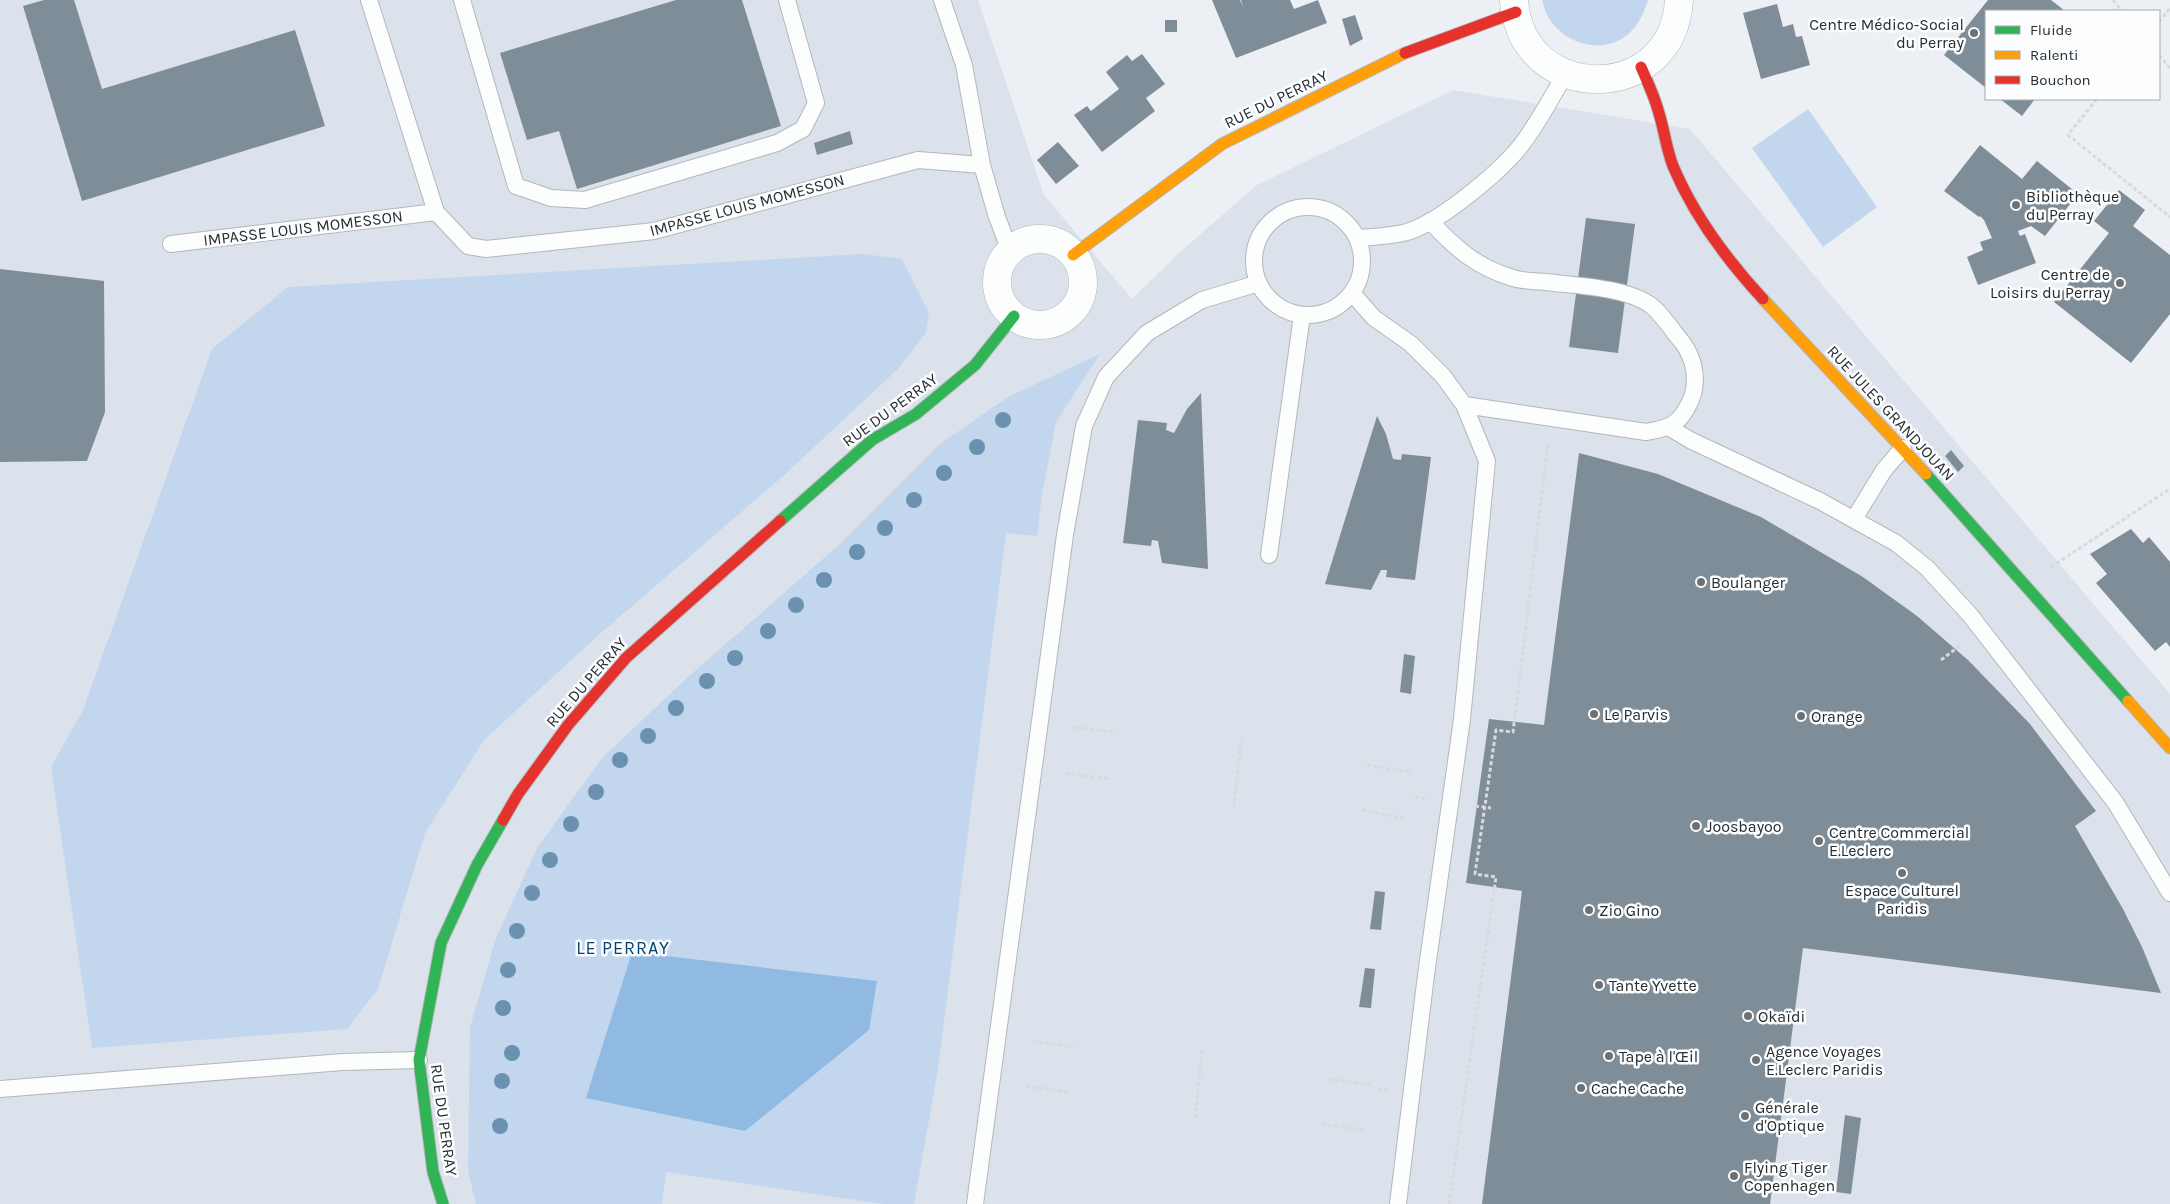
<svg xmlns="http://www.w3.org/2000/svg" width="2170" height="1204" viewBox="0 0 2170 1204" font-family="Karla,sans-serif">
<rect width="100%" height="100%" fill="#ecf0f4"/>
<path fill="#dbe2eb" d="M 0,0 L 978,0 L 1044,195 L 1132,299 L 1179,253 L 1257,185 L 1453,90 L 1690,129 L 2170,694 L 2170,1204 L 0,1204 Z"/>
<path fill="#c2d7ed" d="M 1542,0 L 1648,0 L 1648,1 C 1644,11 1641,20 1634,28 C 1611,57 1566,47 1549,18 C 1545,13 1544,6 1542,0 Z
M 1808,109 L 1877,207 L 1823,247 L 1752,148 Z
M 863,254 L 902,259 L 929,313 L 926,333 L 898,369 L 782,477 L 602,632 L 484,740 L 425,833 L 378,989 L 347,1029 L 92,1048 L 51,767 L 83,710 L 212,349 L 288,287 Z
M 1100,354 L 1056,422 L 1042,495 L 1037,536 L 1006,533 L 938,1069 L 914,1204 L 883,1204 L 666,1172 L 662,1204 L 476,1204 L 468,1171 L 470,1027 L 496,938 L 537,848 L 602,758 L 689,676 L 841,543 L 940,444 L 1008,397 Z"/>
<path fill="#91bae2" d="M 632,952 L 877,981 L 869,1030 L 745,1131 L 586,1098 Z"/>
<path fill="#7f8d98" d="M 44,0 L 74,0 L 102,89 L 295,30 L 325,126 L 82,201 L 23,6 Z
M 676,0 L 742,0 L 781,126 L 577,189 L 559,131 L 527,140 L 500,53 Z
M 1212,0 L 1240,0 L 1243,7 L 1241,0 L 1290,0 L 1294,9 L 1318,0 L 1327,23 L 1236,58 Z
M 1988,0 L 2051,0 L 2065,11 L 1986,11 L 1986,88 L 1944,55 Z
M 1777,4 L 1783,27 L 1793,24 L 1796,37 L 1802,36 L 1810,65 L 1761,79 L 1743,13 Z
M 1355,15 L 1363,39 L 1350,46 L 1342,19 Z
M 1165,20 L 1177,20 L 1177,32 L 1165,32 Z
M 1142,54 L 1165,84 L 1146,98 L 1155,111 L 1102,152 L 1074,115 L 1087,106 L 1091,111 L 1119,89 L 1106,72 L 1127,55 L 1132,61 Z
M 2000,99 L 2035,99 L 2022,116 Z
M 850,131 L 853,144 L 817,155 L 814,143 Z
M 1058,142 L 1079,166 L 1056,184 L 1037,160 Z
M 1980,145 L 2022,179 L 2037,161 L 2078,194 L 2045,236 L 2031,226 L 2018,231 L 2020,236 L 2025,234 L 2036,263 L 1978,285 L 1967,257 L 1983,250 L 1980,242 L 1992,238 L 1984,220 L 1980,216 L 1979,217 L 1944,191 Z
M 2119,190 L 2145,210 L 2133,226 L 2170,255 L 2170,314 L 2131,363 L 2054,302 L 2109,233 L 2094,221 Z
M 1586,218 L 1635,224 L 1618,353 L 1569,347 Z
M 0,269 L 104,281 L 105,412 L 87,461 L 0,462 Z
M 1201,393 L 1208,569 L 1162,563 L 1158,541 L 1152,540 L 1151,546 L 1123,543 L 1138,420 L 1167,423 L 1166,430 L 1174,433 L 1187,409 Z
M 1377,416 L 1386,434 L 1393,459 L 1401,460 L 1402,454 L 1431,457 L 1415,580 L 1386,577 L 1387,570 L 1381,570 L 1371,590 L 1325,584 Z
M 1951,450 L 1964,466 L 1958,472 L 1945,456 Z
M 1579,453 L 1658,474 L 1761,517 L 1863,577 L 1917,616 L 1968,660 L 2030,724 L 2096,811 L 2075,826 L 2123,909 L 2142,947 L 2161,993 L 1803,948 L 1770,1204 L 1482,1204 L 1522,891 L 1466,883 L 1489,719 L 1544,725 Z
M 2131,529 L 2143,543 L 2149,537 L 2170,562 L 2170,647 L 2166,642 L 2155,651 L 2096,583 L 2107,574 L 2090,554 Z
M 1404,654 L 1415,656 L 1411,694 L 1400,692 Z
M 1375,891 L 1385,892 L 1381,930 L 1370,929 Z
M 1365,968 L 1375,969 L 1371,1008 L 1359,1007 Z
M 1845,1115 L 1861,1118 L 1851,1194 L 1836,1192 Z"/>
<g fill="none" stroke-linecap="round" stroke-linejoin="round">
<defs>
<path id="lane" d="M 369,0 L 436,212 L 468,246 L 486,249 L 654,231 L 918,160 L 982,165
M 462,0 L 516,186 L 551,198 L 585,200 L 777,143 L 803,129 L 816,103 L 787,0
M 942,0 L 964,65 L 982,165 L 997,217 L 1010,251
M1254 261a54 54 0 1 1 108 0a54 54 0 1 1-108 0Z
M 1430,221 C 1455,248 1476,267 1513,278 C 1525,282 1541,281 1554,283 C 1583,286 1635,289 1655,309 C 1665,319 1673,331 1682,342 C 1695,359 1699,382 1690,402 C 1679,425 1670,428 1646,432 L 1464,405
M 1358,238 C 1373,237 1389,236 1403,233 C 1436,226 1497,174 1519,148 C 1537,125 1551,99 1565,74
M 171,244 L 436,212
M 1352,293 L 1374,318 L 1411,344 L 1443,376 L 1464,405 L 1487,461 L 1462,719 L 1426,975 L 1398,1204
M 1670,428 L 1690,440 L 1820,501 L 1896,543 L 1927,568 L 1970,615 L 2115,802 L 2170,893
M 1854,519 L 1884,470 L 1903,448
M 1269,555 L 1302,315
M 0,1089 L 343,1062 L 419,1060
M 975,1204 L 1065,535 L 1084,426 L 1106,377 L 1147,333 L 1202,300 L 1259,283"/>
<path id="street" d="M 1514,0 C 1521,105 1673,106 1679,0
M997 282a43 43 0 1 1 86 0a43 43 0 1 1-86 0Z"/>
<path id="fast" d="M 1926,474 L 2128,701
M 780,521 L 872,440 L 916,414 L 975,365 L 1014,316
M 443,1204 L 433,1172 L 419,1060 L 441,943 L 477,865 L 503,820"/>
<path id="slow" d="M 1073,255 L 1222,144 L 1405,53
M 1763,299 L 1926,474
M 2128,701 L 2170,748"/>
<path id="jam" d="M 1405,53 L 1516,12
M 1641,67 C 1647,81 1654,95 1658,110 C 1664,128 1666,148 1673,166 C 1694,216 1726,259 1763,299
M 503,820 L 518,794 L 568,725 L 626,658 L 780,521"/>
</defs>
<use href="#lane" stroke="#b4b7ba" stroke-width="18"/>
<use href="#street" stroke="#b4b7ba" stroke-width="29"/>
<use href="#fast" stroke="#b4b7ba" stroke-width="13"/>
<use href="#slow" stroke="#b4b7ba" stroke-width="13"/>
<use href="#jam" stroke="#b4b7ba" stroke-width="13"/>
<path stroke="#d8d9da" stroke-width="3" stroke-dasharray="4 2.5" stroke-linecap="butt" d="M 1819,0 L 1820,0
M 2113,0 L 2122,11
M 2159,22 L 2170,8
M 2159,55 L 2170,68
M 2097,99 L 2068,135 L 2170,217
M 2051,567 L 2170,489
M 1941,660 L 1962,644
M 1071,727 L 1113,732
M 1367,765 L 1410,772
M 1065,773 L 1108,779
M 1415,797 L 1426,799
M 1475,806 L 1491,808
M 1234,807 L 1241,740
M 1362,810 L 1404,818
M 1032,1041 L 1073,1047
M 1328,1079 L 1371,1085
M 1026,1086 L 1068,1092
M 1378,1089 L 1387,1090
M 1195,1118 L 1202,1051
M 1321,1124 L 1364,1130
M 1449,1204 L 1496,877 L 1475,874 L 1496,730 L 1513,732 L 1548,444"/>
<use href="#lane" stroke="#fcfdfd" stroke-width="16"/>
<use href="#street" stroke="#fcfdfd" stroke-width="28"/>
<use href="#fast" stroke="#30b455" stroke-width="11"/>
<use href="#slow" stroke="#ff9f0a" stroke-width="11"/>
<use href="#jam" stroke="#e5322d" stroke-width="11"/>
</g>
<g fill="#6a91af">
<circle cx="1003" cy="420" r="8"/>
<circle cx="977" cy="447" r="8"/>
<circle cx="944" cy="473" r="8"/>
<circle cx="914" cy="500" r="8"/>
<circle cx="885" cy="528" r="8"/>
<circle cx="857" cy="552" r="8"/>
<circle cx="824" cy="580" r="8"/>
<circle cx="796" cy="605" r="8"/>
<circle cx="768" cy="631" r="8"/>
<circle cx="735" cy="658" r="8"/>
<circle cx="707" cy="681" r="8"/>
<circle cx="676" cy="708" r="8"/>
<circle cx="648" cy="736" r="8"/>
<circle cx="620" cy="760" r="8"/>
<circle cx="596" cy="792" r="8"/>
<circle cx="571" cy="824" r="8"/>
<circle cx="550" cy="860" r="8"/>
<circle cx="532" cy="893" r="8"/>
<circle cx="517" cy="931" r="8"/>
<circle cx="508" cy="970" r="8"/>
<circle cx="503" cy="1008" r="8"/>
<circle cx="512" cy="1053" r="8"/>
<circle cx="502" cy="1081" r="8"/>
<circle cx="500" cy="1126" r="8"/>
</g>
<g fill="#6d7174" stroke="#fbfdfe" stroke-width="2">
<circle cx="1974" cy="33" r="5"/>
<circle cx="2016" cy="205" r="5"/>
<circle cx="2120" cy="283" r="5"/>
<circle cx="1701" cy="582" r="5"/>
<circle cx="1594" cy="714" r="5"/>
<circle cx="1801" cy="716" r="5"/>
<circle cx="1696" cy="826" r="5"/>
<circle cx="1819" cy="841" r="5"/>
<circle cx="1902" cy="873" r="5"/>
<circle cx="1589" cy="910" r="5"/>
<circle cx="1599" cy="985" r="5"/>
<circle cx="1748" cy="1016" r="5"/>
<circle cx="1609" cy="1056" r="5"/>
<circle cx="1756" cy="1060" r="5"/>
<circle cx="1581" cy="1088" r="5"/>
<circle cx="1745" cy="1116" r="5"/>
<circle cx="1734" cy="1176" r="5"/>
</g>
<g text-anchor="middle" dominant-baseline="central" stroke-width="5" stroke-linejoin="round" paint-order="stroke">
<g font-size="16" fill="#292c2f" stroke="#fbfdfe" text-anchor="start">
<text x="1964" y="24" text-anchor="end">Centre Médico-Social<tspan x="1964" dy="18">du Perray</tspan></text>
<text x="2026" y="196">Bibliothèque<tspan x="2026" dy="18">du Perray</tspan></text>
<text x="2110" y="274" text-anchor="end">Centre de<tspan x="2110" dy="18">Loisirs du Perray</tspan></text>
<text x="1711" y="582">Boulanger</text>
<text x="1604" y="714">Le Parvis</text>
<text x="1811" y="716">Orange</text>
<text x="1706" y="826">Joosbayoo</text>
<text x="1829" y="832">Centre Commercial<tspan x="1829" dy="18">E.Leclerc</tspan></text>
<text x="1902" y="890" text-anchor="middle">Espace Culturel<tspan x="1902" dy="18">Paridis</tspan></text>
<text x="1599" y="910">Zio Gino</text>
<text x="1609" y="985">Tante Yvette</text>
<text x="1758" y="1016">Okaïdi</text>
<text x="1766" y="1051">Agence Voyages<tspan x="1766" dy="18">E.Leclerc Paridis</tspan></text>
<text x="1619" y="1056">Tape à l'Œil</text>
<text x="1591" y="1088">Cache Cache</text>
<text x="1755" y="1107">Générale<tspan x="1755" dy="18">d'Optique</tspan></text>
<text x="1744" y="1167">Flying Tiger<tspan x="1744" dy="18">Copenhagen</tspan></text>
</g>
<g font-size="16" fill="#292c2f" stroke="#fbfdfe">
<text transform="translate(1276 99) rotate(-26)">RUE DU PERRAY</text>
<text transform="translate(747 205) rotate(-15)">IMPASSE LOUIS MOMESSON</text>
<text transform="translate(303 228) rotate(-7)">IMPASSE LOUIS MOMESSON</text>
<text transform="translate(890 410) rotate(-36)">RUE DU PERRAY</text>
<text transform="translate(1891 413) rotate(47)">RUE JULES GRANDJOUAN</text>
<text transform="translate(586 682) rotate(-49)">RUE DU PERRAY</text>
<text transform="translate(444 1120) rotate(82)">RUE DU PERRAY</text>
</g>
<g font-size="18" letter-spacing="1" fill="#034171" stroke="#fbfdfe">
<text x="623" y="948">LE PERRAY</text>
</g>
</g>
<rect x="1985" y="10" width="175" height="90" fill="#fbfdfe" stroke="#a7a9ab"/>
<rect x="1995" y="26" width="25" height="8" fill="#30b455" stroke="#a7a9ab"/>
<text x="2030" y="35" font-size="15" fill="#292c2f">Fluide</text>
<rect x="1995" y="51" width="25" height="8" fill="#ff9f0a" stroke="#a7a9ab"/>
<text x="2030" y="60" font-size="15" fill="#292c2f">Ralenti</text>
<rect x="1995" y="76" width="25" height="8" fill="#e5322d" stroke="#a7a9ab"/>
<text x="2030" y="85" font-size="15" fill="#292c2f">Bouchon</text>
</svg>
